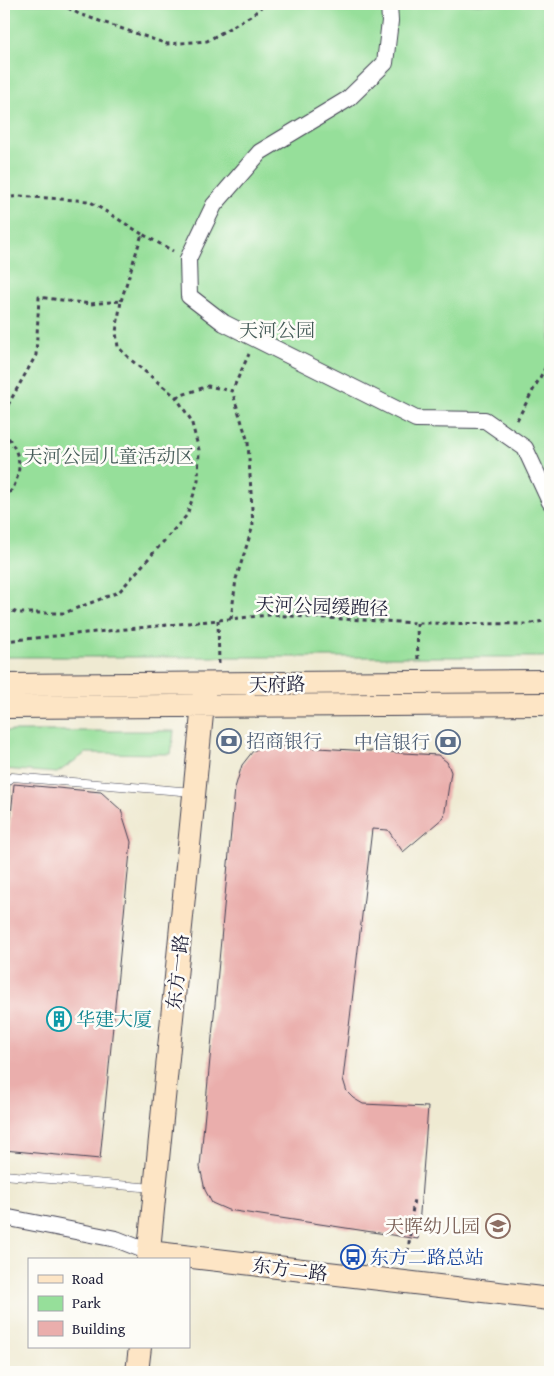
<svg xmlns="http://www.w3.org/2000/svg" width="554" height="1376" viewBox="0 0 554 1376" font-family="'Gentium Book Plus','Noto Serif SC',serif">
<rect width="100%" height="100%" fill="#fdfcf7"/>
<filter id="ink" filterUnits="userSpaceOnUse"><feTurbulence type="fractalNoise" baseFrequency=".02" numOctaves="2"/><feDisplacementMap in="SourceGraphic" scale="10" xChannelSelector="R" yChannelSelector="G"/><feConvolveMatrix kernelMatrix="1 2 1 2 8 2 1 2 1" color-interpolation-filters="sRGB"/></filter>
<filter id="wash" filterUnits="userSpaceOnUse"><feTurbulence type="fractalNoise" baseFrequency=".0096" numOctaves="4" result="noise"/><feDisplacementMap in="SourceGraphic" scale="20" xChannelSelector="R" yChannelSelector="G"/><feGaussianBlur stdDeviation="1.12" result="paint"/><feColorMatrix in="noise" values="0 0 0 0 0 0 0 0 0 0 0 0 0 0 0 0 0 1.4 0 .05"/><feComposite in="paint" operator="in"/></filter>
<g filter="url(#wash)">
<rect width="100%" height="100%" fill="#efead2"/>
<path fill="#96df9a" stroke="#5c806a" d="M 4,4 L 550,4 L 550,657 L 4,657 Z
M 4,731 L 174,731 L 171,754 L 86,753 L 57,773 L 4,769 Z"/>
<g id="blocks">
<path fill="#eaaeac" d="M 266,745 L 438,755 L 447,762 L 451,772 L 444,817 L 403,852 L 388,830 L 372,829 L 343,1079 L 347,1092 L 353,1098 L 363,1104 L 428,1107 L 418,1239 L 228,1210 L 212,1203 L 205,1190 L 200,1167 L 235,788 L 242,765 L 253,751 Z
M 14,784 L 101,792 L 121,810 L 131,842 L 100,1159 L 4,1150 L 4,888 Z"/>
</g>
</g>
<g filter="url(#ink)">
<use href="#blocks" fill-opacity="0" stroke="#414052" stroke-width="1"/>
<g fill="none" stroke-linecap="round" stroke-linejoin="round">
<defs>
<path id="lane" d="M 4,801 L 6,783 L 12,777 L 193,792
M 4,1175 L 153,1188"/>
<path id="street" d="M 389,4 L 390,21 L 385,63 L 348,99 L 260,152 L 214,205 L 188,259 L 189,296 L 224,323 L 416,419 L 485,420 L 525,448 L 550,502
M 4,1217 L 116,1239 L 149,1252"/>
<path id="secondary" d="M 4,685 L 550,681
M 4,707 L 550,704
M 149,1252 L 550,1299
M 148,1260 L 205,684
M 137,1372 L 140,1347"/>
</defs>
<use href="#lane" stroke="#414052" stroke-width="9"/>
<use href="#street" stroke="#414052" stroke-width="18"/>
<use href="#secondary" stroke="#414052" stroke-width="24"/>
<path stroke="#414052" stroke-width="3" stroke-dasharray="4 4" stroke-linecap="butt" d="M 61,4 L 79,14 L 167,44 L 207,41 L 254,14 L 264,4
M 4,198 L 19,196 L 89,201 L 142,234
M 121,301 L 142,234 L 173,251
M 176,397 L 208,386 L 232,391 L 249,354
M 4,412 L 36,355 L 39,297 L 90,304 L 121,301 L 116,332 L 118,347 L 131,360 L 176,397 L 191,420 L 199,450 L 198,481 L 187,515 L 119,592 L 64,613 L 18,613 L 4,608
M 517,420 L 550,359
M 4,431 C 14,446 23,459 17,478 C 14,488 12,491 4,497
M 231,619 L 236,579 L 253,526 L 248,442 L 232,391
M 218,620 L 219,664
M 417,623 L 418,662
M 4,641 L 270,615 L 417,623 L 526,624 L 550,620
M 408,1252 L 414,1197"/>
<use href="#lane" stroke="#fff" stroke-width="8"/>
<use href="#street" stroke="#fff" stroke-width="16"/>
<use href="#secondary" stroke="#fde5c5" stroke-width="22"/>
</g>
</g>
<defs>
<symbol id="bank-ring" viewBox="-11 -11 22 22"><circle r="9.5" fill="#fdfcf7" stroke="#5c6f8a" stroke-width="1.5"/><path d="M-6-4H6V4H-6ZM0-2.3a2.3 2.3 0 1 0 0 4.6a2.3 2.3 0 1 0 0-4.6Z" fill="#5c6f8a"/></symbol>
<symbol id="building-ring" viewBox="-11 -11 22 22"><circle r="9.5" fill="#fdfcf7" stroke="#0f9aa8" stroke-width="1.5"/><path d="M-4-6H4V6H1V3H-1V6H-4ZM-2.5-4.3h1.7v1.8h-1.7ZM.8-4.3h1.7v1.8H.8ZM-2.5-1h1.7V.8h-1.7ZM.8-1h1.7V.8H.8Z" fill="#0f9aa8"/></symbol>
<symbol id="school-ring" viewBox="-11 -11 22 22"><circle r="9.5" fill="#fdfcf7" stroke="#8d6e63" stroke-width="1.5"/><path d="M0-5L7-2L0 1L-7-2ZM-4 1L0 2.5L4 1V4Q0 6-4 4Z" fill="#8d6e63"/></symbol>
<symbol id="bus-ring" viewBox="-11 -11 22 22"><circle r="9.5" fill="#fdfcf7" stroke="#1a4fb4" stroke-width="1.5"/><path d="M-5-6H5V4H4V6H2V4H-2V6H-4V4H-5ZM-3.5-4V0h7V-4ZM-3.5 1.2v1.5H-2V1.2ZM2 1.2v1.5H3.5V1.2Z" fill="#1a4fb4"/></symbol>
</defs>
<g fill-rule="evenodd">
<use href="#bank-ring" x="215" y="727" width="28" height="28"/>
<use href="#bank-ring" x="434" y="728" width="28" height="28"/>
<use href="#building-ring" x="45" y="1005" width="28" height="28"/>
<use href="#school-ring" x="484" y="1212" width="28" height="28"/>
<use href="#bus-ring" x="339" y="1243" width="28" height="28"/>
</g>
<g text-anchor="middle" dominant-baseline="central" stroke-width="5" stroke-linejoin="round" paint-order="stroke">
<g font-size="19" fill="#455b58" stroke="#fdfcf7">
<text x="277" y="330">天河公园</text>
<text x="109" y="456">天河公园儿童活动区</text>
</g>
<g font-size="19" fill="#22223b" stroke="#fdfcf7">
<text transform="translate(322 606) rotate(2)">天河公园缓跑径</text>
<text transform="translate(277 684) rotate(-1)">天府路</text>
<text transform="translate(177 972) rotate(-84)">东方一路</text>
<text transform="translate(290 1269) rotate(7)">东方二路</text>
</g>
<g font-size="19" fill="#4e5e75" stroke="#fdfcf7" text-anchor="start">
<text x="246" y="741">招商银行</text>
<text x="430" y="742" text-anchor="end">中信银行</text>
</g>
<g font-size="19" fill="#0d838f" stroke="#fdfcf7" text-anchor="start">
<text x="76" y="1019">华建大厦</text>
</g>
<g font-size="19" fill="#785e54" stroke="#fdfcf7" text-anchor="end">
<text x="480" y="1226">天晖幼儿园</text>
</g>
<g font-size="19" fill="#164399" stroke="#fdfcf7" text-anchor="start">
<text x="370" y="1257">东方二路总站</text>
</g>
</g>
<rect width="554" height="1376" fill="none" stroke="#fdfcf7" stroke-width="20"/>
<rect x="28" y="1258" width="162" height="90" fill="#fdfcf7" stroke="#a5a5ac"/>
<rect x="38" y="1275" width="25" height="8" fill="#fde5c5" stroke="#a5a5ac"/>
<text x="72" y="1284" font-size="15" fill="#22223b">Road</text>
<rect x="38" y="1296" width="25" height="15" fill="#96df9a" stroke="#a5a5ac"/>
<text x="72" y="1308" font-size="15" fill="#22223b">Park</text>
<rect x="38" y="1321" width="25" height="15" fill="#eaaeac" stroke="#a5a5ac"/>
<text x="72" y="1334" font-size="15" fill="#22223b">Building</text>
</svg>
